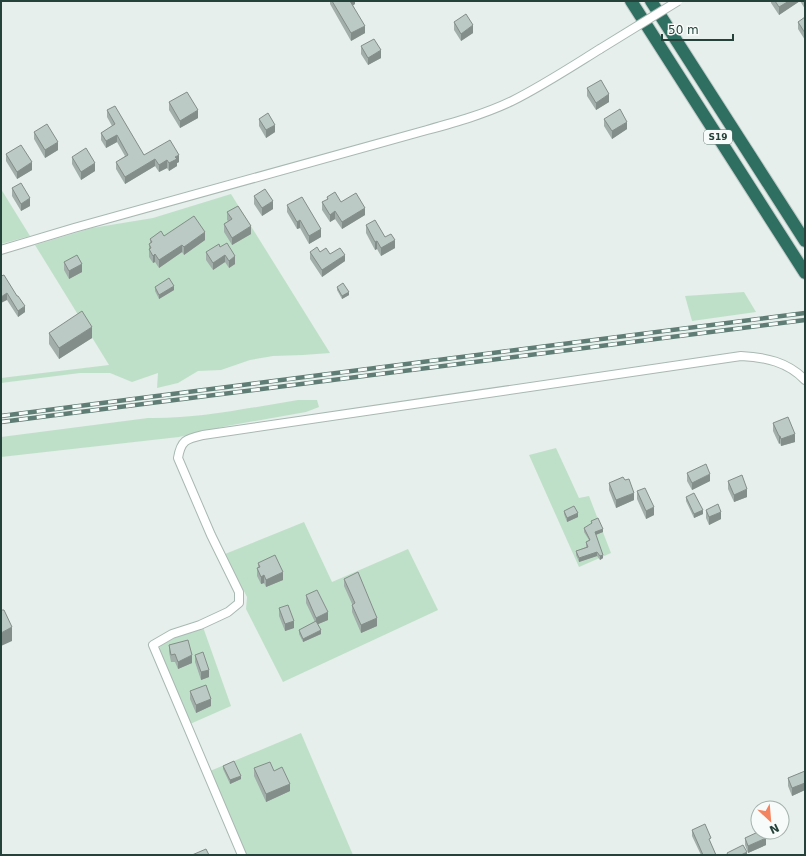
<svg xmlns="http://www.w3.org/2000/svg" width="806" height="856" viewBox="0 0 806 856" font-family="'DejaVu Sans',sans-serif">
<rect width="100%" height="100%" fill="#e6efeb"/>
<path fill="#bfe0c8" d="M 1,189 L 30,236 L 1,244 Z
M 231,194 L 330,353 L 303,355 L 273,356 L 250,360 L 221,370 L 198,371 L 178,383 L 157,388 L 158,373 L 132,382 L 110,373 L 80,373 L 1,383 L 1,378 L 109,365 L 35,245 L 92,228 L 153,218 Z
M 744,292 L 756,312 L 692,321 L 685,296 Z
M 298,400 L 317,400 L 319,407 L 306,412 L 227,426 L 179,437 L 1,457 L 1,437 L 148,418 C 198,419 248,408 298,400 Z
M 556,448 L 579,498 L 589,496 L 611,553 L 579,567 L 529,455 Z
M 304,522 L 332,582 L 408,549 L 438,610 L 283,682 L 246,609 L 247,597 L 225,554 Z
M 203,627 L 231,706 L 190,724 L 159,649 L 162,643 Z
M 301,733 L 353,855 L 245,855 L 210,771 Z"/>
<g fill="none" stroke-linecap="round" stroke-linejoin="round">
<defs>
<path id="minor" d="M 1,250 L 74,228 L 427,130 C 456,122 485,114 512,101 C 542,86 571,67 600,49
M 242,855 L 153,645 L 172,634 L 200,625 L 228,612 L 239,603 L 239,592 L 211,535 L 178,458 C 181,440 186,439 203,435 L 741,356 C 765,357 788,362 805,380"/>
<path id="motorway" d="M 631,1 L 805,273
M 651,1 L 805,241"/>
</defs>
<use href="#minor" stroke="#a8b8b2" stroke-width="10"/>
<use href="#motorway" stroke="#c2cac8" stroke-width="14"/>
<use href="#minor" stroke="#fff" stroke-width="8"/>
<use href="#motorway" stroke="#2f6f62" stroke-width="12"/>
<defs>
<path id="rail" d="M 1,416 L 805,313
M 1,422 L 805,320"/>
</defs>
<use href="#rail" stroke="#5f7d75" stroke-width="4.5"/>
<use href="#rail" stroke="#f7fbf9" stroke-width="3" stroke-dasharray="9" stroke-linecap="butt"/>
<defs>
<path id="minor-bridge" d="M 600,49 L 678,1"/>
</defs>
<use href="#minor-bridge" stroke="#a8b8b2" stroke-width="10" stroke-linecap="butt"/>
<use href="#minor-bridge" stroke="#fff" stroke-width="8"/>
</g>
<path fill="#a1aea9" d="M 330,1 L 355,1 L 355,4 L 353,5 L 365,33 L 351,41 L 330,4 Z
M 771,1 L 805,1 L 805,9 L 800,1 L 779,15 L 771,3 Z
M 805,17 L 805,40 L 798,29 L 798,22 Z
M 454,22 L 473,33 L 461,41 L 454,30 Z
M 361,46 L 381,58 L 368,65 L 361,54 Z
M 587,88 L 609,102 L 596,110 L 587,96 Z
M 169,102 L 198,118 L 180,128 L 169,110 Z
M 107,110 L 144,155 L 179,162 L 177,163 L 177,166 L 169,171 L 167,168 L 159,172 L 155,166 L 125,184 L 116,169 L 116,162 L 125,156 L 117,142 L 106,148 L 101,140 L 101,133 L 112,126 L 107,117 Z
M 259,119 L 275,132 L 266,138 L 259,126 Z
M 604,119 L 627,129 L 612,139 L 604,126 Z
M 34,132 L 58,150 L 45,158 L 34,139 Z
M 6,154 L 32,170 L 17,179 L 6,161 Z
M 72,157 L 95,171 L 81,180 L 72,164 Z
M 12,188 L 30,206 L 21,211 L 12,196 Z
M 254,196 L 273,209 L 262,216 L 254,204 Z
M 327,197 L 341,202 L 365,215 L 342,229 L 335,219 L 330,222 L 322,210 L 322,202 L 327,200 Z
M 287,205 L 321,237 L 309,244 L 300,228 L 297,229 L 287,212 Z
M 227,212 L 251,234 L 232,245 L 224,232 L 224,224 L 228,221 L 227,220 Z
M 366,225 L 385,237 L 395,248 L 381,256 L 377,249 L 375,250 L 366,233 Z
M 164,236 L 205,240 L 184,255 L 182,252 L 159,268 L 155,262 L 153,263 L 149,257 L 149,244 L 150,243 L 150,239 Z
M 220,247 L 235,264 L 229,268 L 225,262 L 213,270 L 206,260 L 206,252 Z
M 310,252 L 320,252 L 330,254 L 345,261 L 322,277 L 310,259 Z
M 64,262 L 82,272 L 69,279 L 64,270 Z
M 1,276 L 17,296 L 25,312 L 18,317 L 7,300 Z
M 155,287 L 174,290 L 159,299 L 155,291 Z
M 337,287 L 349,295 L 342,299 L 337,290 Z
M 49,333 L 92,338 L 59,359 L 49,344 Z
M 773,423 L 795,442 L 781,446 L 780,443 L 779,444 L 773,431 Z
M 687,473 L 710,481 L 692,490 L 687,481 Z
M 728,481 L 747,497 L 734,502 L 728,489 Z
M 609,483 L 634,500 L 616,508 L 609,490 Z
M 637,491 L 654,515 L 646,519 L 637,499 Z
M 686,497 L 703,514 L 694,518 L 686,501 Z
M 706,510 L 721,519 L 709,525 L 706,518 Z
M 564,511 L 578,517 L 567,522 L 564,514 Z
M 591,521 L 603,532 L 596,535 L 603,558 L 600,560 L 597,556 L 579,562 L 576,555 L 576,551 L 586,547 L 586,542 L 589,540 L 584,532 L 584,528 L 591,524 Z
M 258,563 L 283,580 L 266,587 L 264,583 L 261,584 L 257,576 L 257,568 L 258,568 Z
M 344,579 L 377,626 L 361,633 L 352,612 L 352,604 L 344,586 Z
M 306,595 L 328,620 L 318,624 L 321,634 L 303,642 L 299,634 L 299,630 L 315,622 L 306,603 Z
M 279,608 L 294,628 L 285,631 L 279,616 Z
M 169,645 L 192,663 L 178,669 L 175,662 L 171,662 L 169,652 Z
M 195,655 L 209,677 L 201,680 L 195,662 Z
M 190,691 L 211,706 L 196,713 L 190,699 Z
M 223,766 L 241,779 L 230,784 L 223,769 Z
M 254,768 L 274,771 L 290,791 L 266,802 L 254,776 Z
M 805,771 L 805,790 L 792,796 L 788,786 L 788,778 Z
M 692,830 L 711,844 L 716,855 L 701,855 L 692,836 Z
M 745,838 L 766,845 L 748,853 L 745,845 Z"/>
<path fill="#838d89" d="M 350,1 L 355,1 L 355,4 L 350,7 Z
M 789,1 L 800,1 L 779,15 L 779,7 Z
M 473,25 L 473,33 L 461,41 L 461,34 Z
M 365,26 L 365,33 L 351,41 L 351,33 Z
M 381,50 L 381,58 L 368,65 L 368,58 Z
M 609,94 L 609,102 L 596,110 L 596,103 Z
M 198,110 L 198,118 L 180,128 L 180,121 Z
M 627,122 L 627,129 L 612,139 L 612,131 Z
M 275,125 L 275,132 L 266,138 L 266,130 Z
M 117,135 L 117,142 L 106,148 L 106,141 Z
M 58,142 L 58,150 L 45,158 L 45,150 Z
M 179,155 L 179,162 L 177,163 L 177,166 L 169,171 L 169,163 L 175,157 Z
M 155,159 L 155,166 L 125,184 L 125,177 Z
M 167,160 L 167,168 L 159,172 L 159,165 Z
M 32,162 L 32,170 L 17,179 L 17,172 Z
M 95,163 L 95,171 L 81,180 L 81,172 Z
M 30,198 L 30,206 L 21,211 L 21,204 Z
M 273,201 L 273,209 L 262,216 L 262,208 Z
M 365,208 L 365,215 L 342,229 L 342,222 Z
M 335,211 L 335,219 L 330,222 L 330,215 Z
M 300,220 L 300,228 L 297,229 L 297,222 Z
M 251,226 L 251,234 L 232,245 L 232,238 Z
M 321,229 L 321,237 L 309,244 L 309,236 Z
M 205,232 L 205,240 L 184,255 L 184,247 Z
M 395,240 L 395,248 L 381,256 L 381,248 Z
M 377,241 L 377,249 L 375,250 L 375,242 Z
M 182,245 L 182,252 L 159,268 L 159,260 Z
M 155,254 L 155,262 L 153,263 L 153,256 Z
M 225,255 L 225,262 L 213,270 L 213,263 Z
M 345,255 L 345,261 L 322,277 L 322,270 Z
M 235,256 L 235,264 L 229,268 L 229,261 Z
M 82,264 L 82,272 L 69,279 L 69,271 Z
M 174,286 L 174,290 L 159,299 L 159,295 Z
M 349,292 L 349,295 L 342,299 L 342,296 Z
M 7,293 L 7,300 L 1,303 L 1,297 Z
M 25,306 L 25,312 L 18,317 L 18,311 Z
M 92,327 L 92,338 L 59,359 L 59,348 Z
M 795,434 L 795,442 L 781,446 L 781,439 Z
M 779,436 L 780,436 L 780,443 L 779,444 Z
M 710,474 L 710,481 L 692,490 L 692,483 Z
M 747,489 L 747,497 L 734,502 L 734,495 Z
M 634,493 L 634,500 L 616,508 L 616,500 Z
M 654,507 L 654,515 L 646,519 L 646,511 Z
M 703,510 L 703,514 L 694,518 L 694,514 Z
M 721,512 L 721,519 L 709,525 L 709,517 Z
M 578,513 L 578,517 L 567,522 L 567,518 Z
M 603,529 L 603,532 L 595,535 L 595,532 Z
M 597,552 L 597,556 L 579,562 L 579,558 Z
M 603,555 L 603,558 L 600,560 L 600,556 Z
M 283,572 L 283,580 L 266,587 L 266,580 Z
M 264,575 L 264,583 L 261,584 L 261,577 Z
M 328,612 L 328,620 L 316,625 L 316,618 Z
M 377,618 L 377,626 L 361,633 L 361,625 Z
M 294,621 L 294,628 L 285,631 L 285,624 Z
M 12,627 L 12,641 L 1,646 L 1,633 Z
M 321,630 L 321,634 L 303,642 L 303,639 Z
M 192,655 L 192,663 L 178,669 L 178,662 Z
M 209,670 L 209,677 L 201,680 L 201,672 Z
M 211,699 L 211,706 L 196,713 L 196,705 Z
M 241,776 L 241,779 L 230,784 L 230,780 Z
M 805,783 L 805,790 L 792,796 L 792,788 Z
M 290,784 L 290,791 L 266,802 L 266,794 Z
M 766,838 L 766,845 L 748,853 L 748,846 Z
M 747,852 L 747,855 L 741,855 Z"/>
<path fill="#bbcac4" stroke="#838d89" d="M 332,1 L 350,1 L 365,26 L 351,33 Z
M 775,1 L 789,1 L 779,7 Z
M 466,14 L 473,25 L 461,34 L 454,22 Z
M 805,17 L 805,33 L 798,22 Z
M 374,39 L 381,50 L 368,58 L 361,46 Z
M 601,80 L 609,94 L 596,103 L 587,88 Z
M 187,92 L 198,110 L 180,121 L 169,102 Z
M 115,106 L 144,155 L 170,140 L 179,155 L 175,157 L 177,159 L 169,163 L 167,160 L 159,165 L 155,159 L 125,177 L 116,162 L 128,155 L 117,135 L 106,141 L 101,133 L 115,124 L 107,110 Z
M 620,109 L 627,122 L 612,131 L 604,119 Z
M 268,113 L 275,125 L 266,130 L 259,119 Z
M 47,124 L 58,142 L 45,150 L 34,132 Z
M 21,145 L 32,162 L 17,172 L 6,154 Z
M 86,148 L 95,163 L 81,172 L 72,157 Z
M 21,183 L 30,198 L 21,204 L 12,188 Z
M 265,189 L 273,201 L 262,208 L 254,196 Z
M 335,192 L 341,202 L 356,193 L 365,208 L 342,222 L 335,211 L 330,215 L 322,202 L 328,199 L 327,197 Z
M 302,197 L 321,229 L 309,236 L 300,220 L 297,222 L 287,205 Z
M 238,206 L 251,226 L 232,238 L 224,224 L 232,219 L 227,212 Z
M 194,216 L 205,232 L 184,247 L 182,245 L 159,260 L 155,254 L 153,256 L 149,249 L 151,248 L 149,244 L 152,242 L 150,239 L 161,231 L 164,236 Z
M 375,220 L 385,237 L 391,234 L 395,240 L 381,248 L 377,241 L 375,242 L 366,225 Z
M 227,243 L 235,256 L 229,261 L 225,255 L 213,263 L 206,252 L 219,244 L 220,247 Z
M 317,247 L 320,252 L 326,248 L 330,254 L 340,248 L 345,255 L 322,270 L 310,252 Z
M 77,255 L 82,264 L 69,271 L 64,262 Z
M 4,275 L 17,296 L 18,296 L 25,306 L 18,311 L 7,293 L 1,297 L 1,276 Z
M 169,278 L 174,286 L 159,295 L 155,287 Z
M 343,283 L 349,292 L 342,296 L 337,287 Z
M 82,311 L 92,327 L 59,348 L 49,333 Z
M 788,417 L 795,434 L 781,439 L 780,436 L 779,436 L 773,423 Z
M 706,464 L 710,474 L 692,483 L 687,473 Z
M 742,475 L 747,489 L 734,495 L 728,481 Z
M 623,477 L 625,480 L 629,479 L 634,493 L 616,500 L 609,483 Z
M 645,488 L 654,507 L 646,511 L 637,491 Z
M 694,493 L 703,510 L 694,514 L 686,497 Z
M 718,504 L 721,512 L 709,517 L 706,510 Z
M 574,506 L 578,513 L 567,518 L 564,511 Z
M 598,518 L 603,529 L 595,532 L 603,555 L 600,556 L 597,552 L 579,558 L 576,551 L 588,547 L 586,542 L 590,540 L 584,528 L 592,523 L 591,521 Z
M 275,555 L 283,572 L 266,580 L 264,575 L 261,577 L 257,568 L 260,567 L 258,563 Z
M 358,572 L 377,618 L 361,625 L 352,605 L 355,603 L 344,579 Z
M 317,590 L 328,612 L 316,618 L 306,595 Z
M 288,605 L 294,621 L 285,624 L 279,608 Z
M 1,610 L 4,610 L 12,627 L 1,633 Z
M 316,621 L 321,630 L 303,639 L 299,630 Z
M 188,640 L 192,655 L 178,662 L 175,654 L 171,655 L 169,645 Z
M 203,652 L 209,670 L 201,672 L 195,655 Z
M 206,685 L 211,699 L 196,705 L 190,691 Z
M 234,761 L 241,776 L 230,780 L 223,766 Z
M 270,762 L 274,771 L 282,767 L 290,784 L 266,794 L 254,768 Z
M 805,771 L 805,783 L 792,788 L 788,778 Z
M 705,824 L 711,838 L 709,839 L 716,855 L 703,855 L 692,830 Z
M 758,832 L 763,832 L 766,838 L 748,846 L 745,838 Z
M 743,845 L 747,852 L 741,855 L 728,855 L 727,853 Z
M 206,849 L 209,855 L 192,855 Z"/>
<g text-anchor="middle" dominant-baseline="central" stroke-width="3" stroke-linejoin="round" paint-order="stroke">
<rect fill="#f7fbf9" stroke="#637a73" stroke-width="1" x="704" y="130" width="28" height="14" rx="3"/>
<g font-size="9" font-weight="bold" fill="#24423a">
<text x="718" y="137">S19</text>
</g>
</g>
<rect width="806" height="856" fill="none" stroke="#24423a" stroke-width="4"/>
<g transform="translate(770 820) rotate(154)"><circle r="19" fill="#f7fbf9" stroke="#a3b1ad"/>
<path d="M0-3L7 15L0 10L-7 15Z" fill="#f4845f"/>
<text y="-6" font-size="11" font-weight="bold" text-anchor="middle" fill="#24423a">N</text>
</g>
<path d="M662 34v6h71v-6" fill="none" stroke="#24423a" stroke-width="2"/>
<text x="668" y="34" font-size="12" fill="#24423a" stroke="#f7fbf9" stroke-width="3" paint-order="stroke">50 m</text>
</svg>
